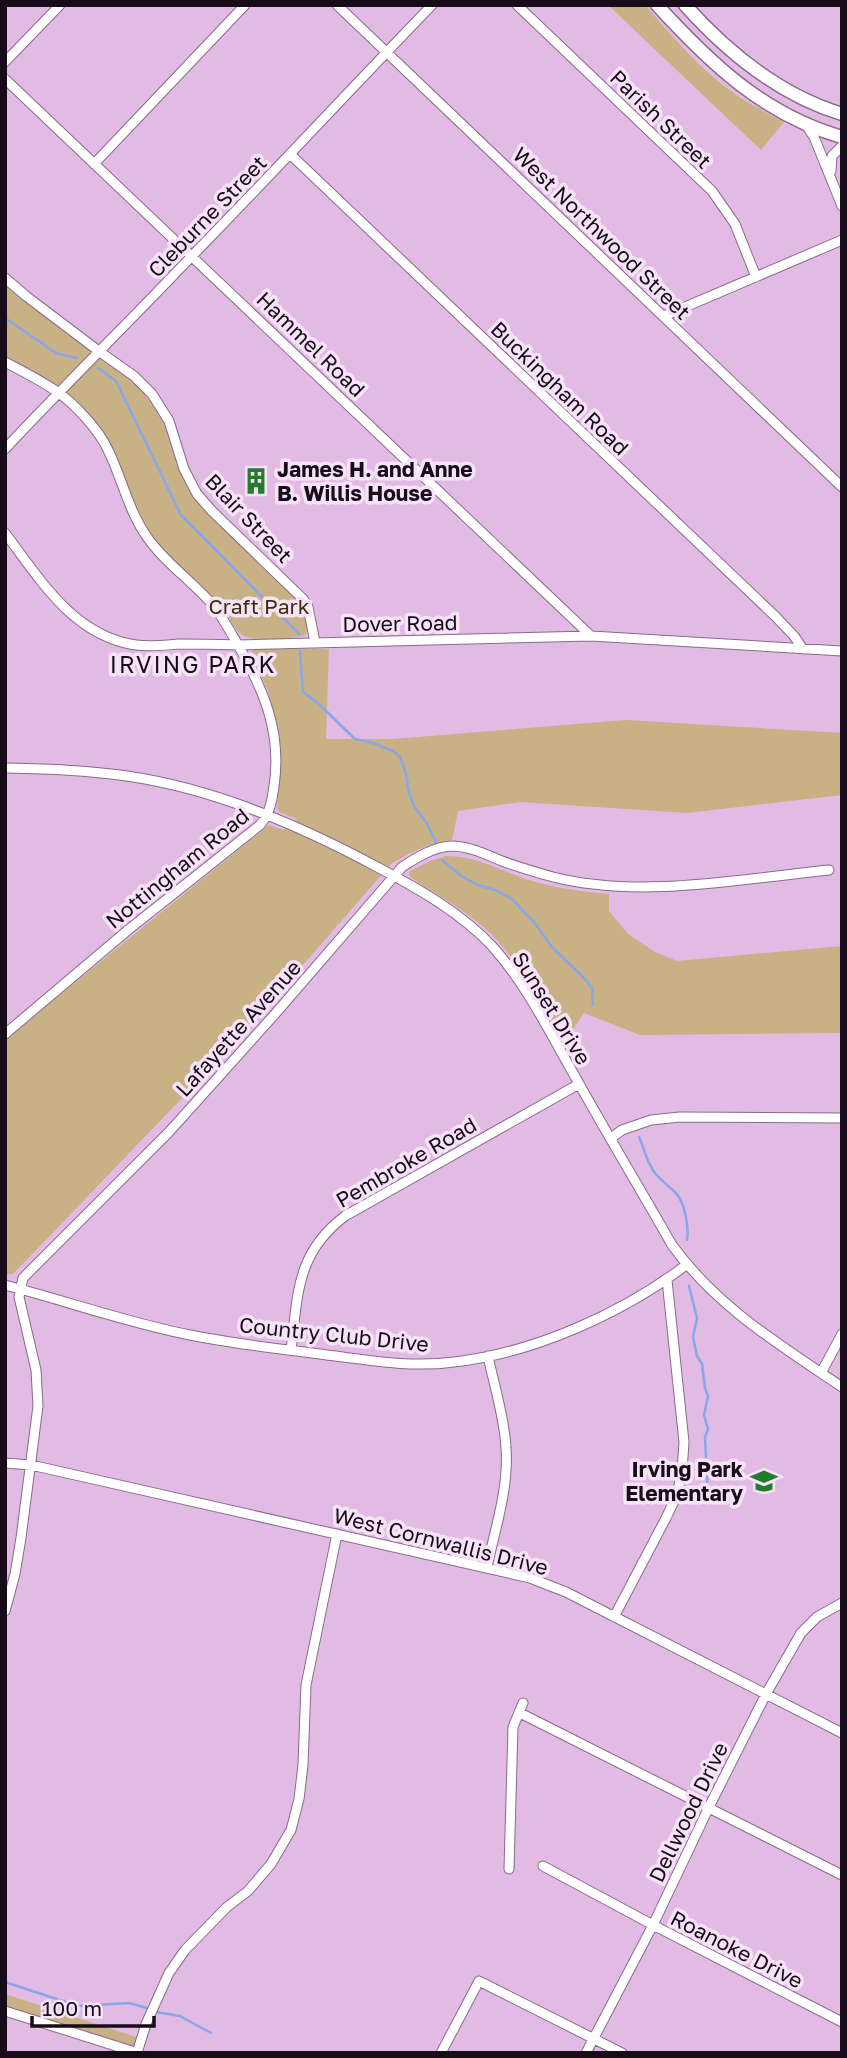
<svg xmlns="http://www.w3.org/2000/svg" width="847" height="2058" viewBox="0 0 847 2058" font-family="'Golos Text',sans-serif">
<rect width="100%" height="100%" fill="#e1bbe3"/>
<path fill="#c7b185" d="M 608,5 L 645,5 C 668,31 691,59 718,81 C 738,98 761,110 784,122 L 761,150 Z
M 5,284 L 16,295 L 137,385 C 147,398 159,411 165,426 C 178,456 182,481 202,508 L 300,603 L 306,613 L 308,631 L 305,635 C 293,639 253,642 242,635 C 233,628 230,618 223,609 C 195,577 162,558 141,519 C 125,490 121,457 101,431 C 74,394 44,378 5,356 Z
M 254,649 L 329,649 L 326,739 L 393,739 L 626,720 L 842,733 L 842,795 L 687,813 L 521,802 L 458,811 L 452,840 C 430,842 412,852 392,863 L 233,1045 L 13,1274 L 5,1274 L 5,1039 L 269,825 L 283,830 L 297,819 L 279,812 L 277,808 L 281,749 L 268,690 L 250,654 Z
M 446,856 C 478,855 508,875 539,883 C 562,889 586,892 609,894 L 609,911 L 628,934 L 655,952 L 677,961 L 842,946 L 842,1033 L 640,1035 L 584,1013 L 565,1041 C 543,1007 519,961 490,933 C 467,911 437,895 410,877 L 409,872 L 430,861 Z
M 5,1994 L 139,2038 L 136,2048 L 5,2009 Z"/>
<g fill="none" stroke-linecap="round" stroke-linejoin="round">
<path stroke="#87a7ea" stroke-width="2.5" d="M 5,318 L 56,353 L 77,358
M 98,368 L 116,381 L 181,515 L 299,634
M 300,651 L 303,692 L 320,705 L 355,739 L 373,743 L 393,751 L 400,757 L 406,774 L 409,793 L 415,808 L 426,822 L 437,844
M 442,860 L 461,876 L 478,885 L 495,890 L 512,899 L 533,921 L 552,947 L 584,978 L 592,988 L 593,1005
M 639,1137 C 644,1148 647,1163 655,1173 C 661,1180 668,1186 675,1192 C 685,1202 689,1227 687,1240
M 689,1286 L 697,1318 L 693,1337 L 697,1356 L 702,1364 L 705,1388 L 708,1396 L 704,1415 L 708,1429 L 705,1437 L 708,1499
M 5,1982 L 78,2006 L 129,2003 L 147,2008
M 156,2012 L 180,2016 L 211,2033"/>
<defs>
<path id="minor" d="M 337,5 L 842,487
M 517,5 L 712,191 L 735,224 L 756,277
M 5,62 L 60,5
M 5,79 L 591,636
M 806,125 L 814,137 L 842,206
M 291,155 L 776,617 L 794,636 L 803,649
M 94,164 L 245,5
M 831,171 L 832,156 L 842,146
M 5,278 L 26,296 L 100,352 L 134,376 L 152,394 L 169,421 L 184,469 L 197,494 L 212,511 L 303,599 L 308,607 L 315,642
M 664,316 L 842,240
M 5,362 C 22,371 40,380 56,391 C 74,403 99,430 108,450 C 122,478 128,510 147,537 C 165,563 192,581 213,605 C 223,618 230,631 238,645 C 264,690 282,733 274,786 C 272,801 270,813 260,825 L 128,930 L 5,1034
M 5,449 C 66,384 129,322 190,258 C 271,175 351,89 432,5
M 5,533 C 40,579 73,636 136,645 C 150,647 165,645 179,644 C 199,644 218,644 238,645 L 591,636 L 842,651
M 5,768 C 45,769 87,770 127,776 C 216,789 301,826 379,868 C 419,889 461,913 492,946 C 527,985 551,1035 577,1080 C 608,1136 641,1190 672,1245 C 717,1307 780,1345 842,1387
M 611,1138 L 622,1130 L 651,1120 L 680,1117 L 842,1118
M 5,1285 C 67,1301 128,1323 190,1335 C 235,1344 281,1349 327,1355 C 368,1360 411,1368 454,1362 C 534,1353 623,1313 686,1265
M 291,1350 C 298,1294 296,1253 345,1216 L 579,1084
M 821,1373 L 842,1334
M 5,1463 L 31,1465 L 530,1578 L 566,1592 L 842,1733
M 487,1567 C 495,1529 509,1488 506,1448 C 505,1420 494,1385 488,1356
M 5,1611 L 15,1574 L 21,1538 L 38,1406 L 36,1370 L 19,1297 L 23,1278 L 169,1132 L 275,1014 L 402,867 C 416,858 433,847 451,846 C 469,846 485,854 502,861 C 518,867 535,872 553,877 C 641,899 739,879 829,870
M 614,1617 L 666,1518 L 677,1495 L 682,1471 L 684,1442 L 667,1280
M 520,1713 L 842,1875
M 543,1866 L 653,1925 L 842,2022
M 509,1869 L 513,1727 L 523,1703
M 5,2011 L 138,2053
M 137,2053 L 146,2024 L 169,1973 L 185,1950 L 227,1907 L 248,1891 L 271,1864 L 291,1830 L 299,1799 L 303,1765 L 306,1685 L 337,1534
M 441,2053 L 479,1981 L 622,2053
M 586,2053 L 653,1925 L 709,1807 L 766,1694 L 801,1633 L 817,1617 L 842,1603"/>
<path id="highway" d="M 657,5 C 710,63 764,115 842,137
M 685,5 C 728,53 779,95 842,114"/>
</defs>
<use href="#minor" stroke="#8b698e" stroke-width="11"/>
<use href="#highway" stroke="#8b698e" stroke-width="15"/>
<use href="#minor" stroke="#fff" stroke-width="9"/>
<use href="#highway" stroke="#fff" stroke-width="12"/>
</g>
<defs>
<symbol id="building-bare" viewBox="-9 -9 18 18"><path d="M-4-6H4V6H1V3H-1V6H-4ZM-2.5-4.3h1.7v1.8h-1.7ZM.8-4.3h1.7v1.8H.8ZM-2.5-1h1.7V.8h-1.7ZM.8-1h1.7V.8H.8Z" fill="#227c2b" stroke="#f7e3f7" stroke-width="2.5" paint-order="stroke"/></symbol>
<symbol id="school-bare" viewBox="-9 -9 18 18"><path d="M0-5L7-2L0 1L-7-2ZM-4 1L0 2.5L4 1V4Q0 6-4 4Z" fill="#227c2b" stroke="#f7e3f7" stroke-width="2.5" paint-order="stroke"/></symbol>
</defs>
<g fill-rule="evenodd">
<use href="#building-bare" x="237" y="462" width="38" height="38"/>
<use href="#school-bare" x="745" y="1462" width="38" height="38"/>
</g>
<g text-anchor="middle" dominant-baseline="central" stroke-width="7" stroke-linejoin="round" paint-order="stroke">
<g font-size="21" fill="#190c1a" stroke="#f7e3f7">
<text transform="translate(661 119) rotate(44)">Parish Street</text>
<text transform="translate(207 216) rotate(-46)">Cleburne Street</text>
<text transform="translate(602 233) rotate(44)">West Northwood Street</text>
<text transform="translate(311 344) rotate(44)">Hammel Road</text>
<text transform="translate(560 388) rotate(44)">Buckingham Road</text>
<text transform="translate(249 518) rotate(46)">Blair Street</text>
<text transform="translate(400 623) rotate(-1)">Dover Road</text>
<text transform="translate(177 868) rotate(-39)">Nottingham Road</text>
<text transform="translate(552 1008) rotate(58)">Sunset Drive</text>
<text transform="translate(238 1028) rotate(-48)">Lafayette Avenue</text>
<text transform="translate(406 1162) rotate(-30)">Pembroke Road</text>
<text transform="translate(334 1334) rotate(6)">Country Club Drive</text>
<text transform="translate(441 1541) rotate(14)">West Cornwallis Drive</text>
<text transform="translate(688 1812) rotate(-64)">Dellwood Drive</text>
<text transform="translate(737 1949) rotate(27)">Roanoke Drive</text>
</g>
<g font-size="21" font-weight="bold" fill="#190c1a" stroke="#f7e3f7" text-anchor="start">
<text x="277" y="469">James H. and Anne<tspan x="277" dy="24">B. Willis House</tspan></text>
<text x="743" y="1469" text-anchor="end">Irving Park<tspan x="743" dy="24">Elementary</tspan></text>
</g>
<g font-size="21" fill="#3d2e0b" stroke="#f7e3f7">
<text x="259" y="606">Craft Park</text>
</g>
<g font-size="23" letter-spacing="2" fill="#190c1a" stroke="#f7e3f7">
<text x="193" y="664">IRVING PARK</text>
</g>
</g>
<rect width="847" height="2058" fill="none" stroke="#190c1a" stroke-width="14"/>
<path d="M32 2016v10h122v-10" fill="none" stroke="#190c1a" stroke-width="3.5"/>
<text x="42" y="2016" font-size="21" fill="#190c1a" stroke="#f7e3f7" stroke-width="5" paint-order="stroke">100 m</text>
</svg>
